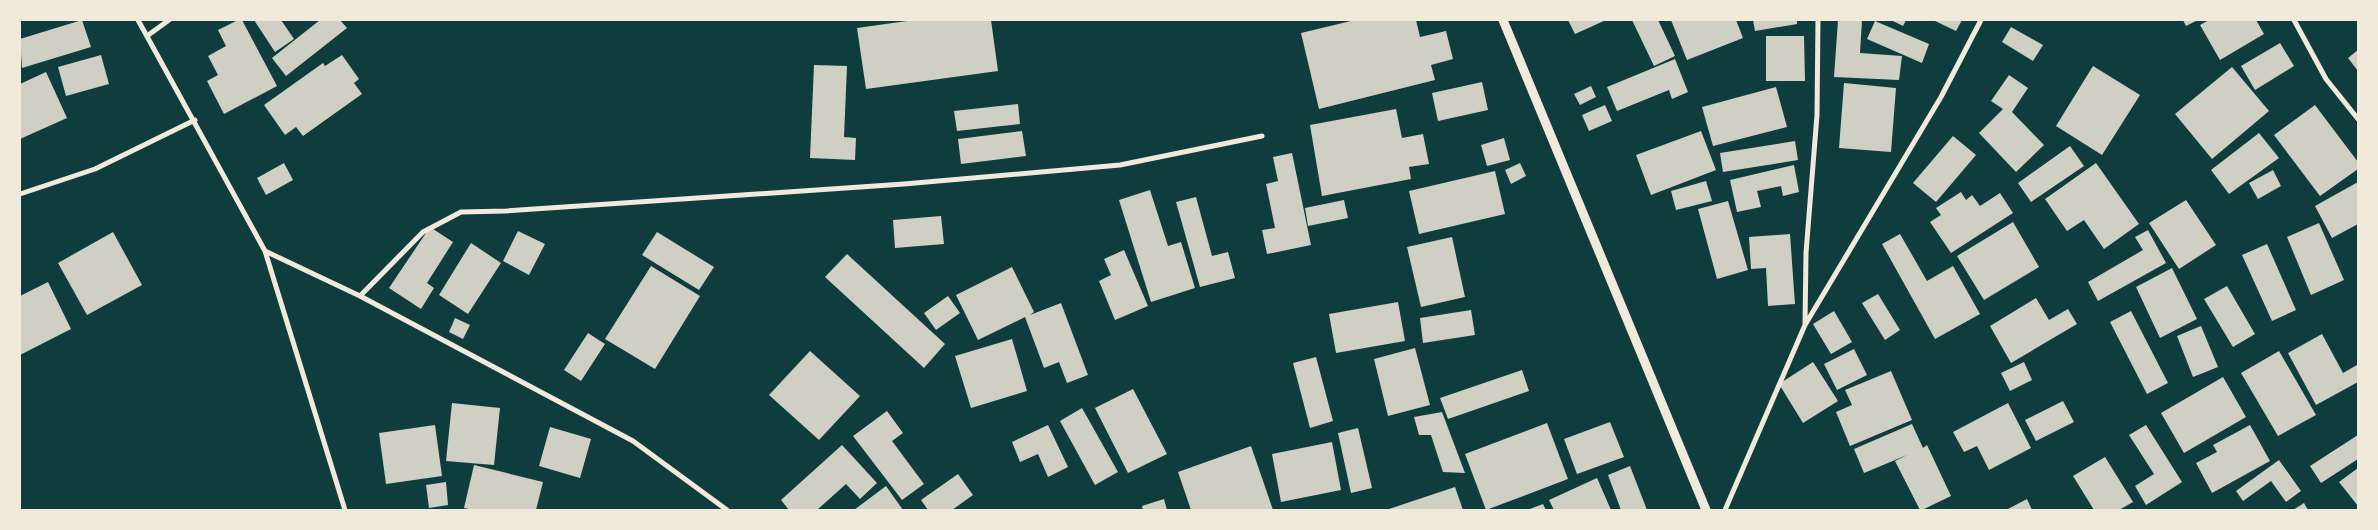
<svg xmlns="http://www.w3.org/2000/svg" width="2378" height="530" viewBox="0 0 2378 530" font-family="'Space Grotesk',sans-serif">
<rect width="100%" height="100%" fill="#0f3d3e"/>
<path fill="#cfcfc3" d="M 82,20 L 91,47 L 22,68 L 20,39 Z
M 238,20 L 242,20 L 277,86 L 224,114 L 207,81 L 218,75 L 208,56 L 226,46 L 218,30 Z
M 254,20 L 281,20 L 294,39 L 275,52 Z
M 320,20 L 340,20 L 347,28 L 286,76 L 272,58 Z
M 914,20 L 991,20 L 998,71 L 866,89 L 857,28 Z
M 1355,20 L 1416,20 L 1420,37 L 1446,31 L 1453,59 L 1431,65 L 1435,80 L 1319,109 L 1301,33 Z
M 1568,20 L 1606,20 L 1575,34 Z
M 1632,20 L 1658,20 L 1675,56 L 1654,66 Z
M 1671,20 L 1736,20 L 1743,38 L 1687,60 Z
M 1753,20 L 1797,20 L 1797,24 L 1755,31 Z
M 1838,20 L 1862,20 L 1860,53 L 1902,56 L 1899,80 L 1834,77 Z
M 1891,20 L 1906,20 L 1903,26 Z
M 1933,20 L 1962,20 L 1956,31 Z
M 2183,20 L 2198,20 L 2186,26 Z
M 2209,20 L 2256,20 L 2264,34 L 2220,60 L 2200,25 Z
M 1875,21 L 1929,44 L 1922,63 L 1867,39 Z
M 2011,27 L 2043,45 L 2033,61 L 2002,42 Z
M 1766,36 L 1804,36 L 1805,81 L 1766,81 Z
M 2280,43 L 2294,66 L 2255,90 L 2241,66 Z
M 2358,50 L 2358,71 L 2348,58 Z
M 101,55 L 109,84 L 66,96 L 58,67 Z
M 342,55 L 359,79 L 354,83 L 362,94 L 303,136 L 296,127 L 285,135 L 264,105 L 323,63 L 325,66 Z
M 1675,59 L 1688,92 L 1672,99 L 1669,90 L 1617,111 L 1607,87 Z
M 814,65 L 847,66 L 844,137 L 856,138 L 855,160 L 810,158 Z
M 2093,66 L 2140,95 L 2102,155 L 2056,126 Z
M 2232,67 L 2269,111 L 2212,159 L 2175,114 Z
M 46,72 L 67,118 L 20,139 L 20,84 Z
M 2009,75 L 2028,88 L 2012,112 L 2044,145 L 2016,172 L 1979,133 L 2003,109 L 1991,101 Z
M 1482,82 L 1488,110 L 1438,121 L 1432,93 Z
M 1844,83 L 1896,88 L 1891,152 L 1839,148 Z
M 1591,86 L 1596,97 L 1580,105 L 1574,94 Z
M 1776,87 L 1787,127 L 1713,146 L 1702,107 Z
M 1018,104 L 1020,124 L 957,131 L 954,111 Z
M 1605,105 L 1612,121 L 1589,131 L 1582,115 Z
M 2315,105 L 2358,162 L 2358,169 L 2320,196 L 2274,135 Z
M 1396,109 L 1402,138 L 1423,134 L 1429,164 L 1409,167 L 1411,179 L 1322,196 L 1310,125 Z
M 1022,131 L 1026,156 L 961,164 L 958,139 Z
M 1701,131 L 1716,170 L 1651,195 L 1636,155 Z
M 2259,133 L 2279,158 L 2229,194 L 2211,170 Z
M 1953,136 L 1976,155 L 1936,202 L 1913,183 Z
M 1504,138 L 1510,160 L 1487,166 L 1481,145 Z
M 1795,141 L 1798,160 L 1723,172 L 1720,153 Z
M 2070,146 L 2084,166 L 2031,202 L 2018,183 Z
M 1292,153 L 1311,245 L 1267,254 L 1262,230 L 1275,228 L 1266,184 L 1278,181 L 1273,157 Z
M 284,163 L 293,180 L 266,195 L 257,178 Z
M 1520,163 L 1526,176 L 1511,184 L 1505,170 Z
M 2096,163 L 2139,224 L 2104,249 L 2084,220 L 2067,231 L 2045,199 Z
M 1794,165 L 1799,192 L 1783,196 L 1781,186 L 1757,191 L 1761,207 L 1737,212 L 1730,180 Z
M 2273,170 L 2281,186 L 2258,199 L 2249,183 Z
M 1495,171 L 1505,214 L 1419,234 L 1409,191 Z
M 1706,181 L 1712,201 L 1676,210 L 1671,191 Z
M 2358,182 L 2358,224 L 2332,238 L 2315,206 Z
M 1150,190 L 1168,246 L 1181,242 L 1195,288 L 1151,302 L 1119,200 Z
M 1961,192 L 1966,200 L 1972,195 L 1980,206 L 2000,193 L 2013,213 L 1951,253 L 1930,222 L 1941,215 L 1936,208 Z
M 1196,197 L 1212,256 L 1228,252 L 1235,278 L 1200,287 L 1176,202 Z
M 1344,200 L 1348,218 L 1308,226 L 1305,208 Z
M 2186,200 L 2216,245 L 2179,269 L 2149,223 Z
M 1728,201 L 1748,270 L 1717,279 L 1698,209 Z
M 941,216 L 944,244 L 895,248 L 893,220 Z
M 2013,222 L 2039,267 L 1984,300 L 1957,256 Z
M 2319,223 L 2344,280 L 2311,295 L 2287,237 Z
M 430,227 L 453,242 L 427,283 L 434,288 L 421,309 L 389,288 Z
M 2148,230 L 2166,263 L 2098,301 L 2088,282 L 2143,250 L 2135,237 Z
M 518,231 L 545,244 L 529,275 L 503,261 Z
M 113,232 L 142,285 L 87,315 L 58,263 Z
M 657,232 L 714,267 L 699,290 L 642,255 Z
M 1790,234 L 1795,304 L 1768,306 L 1766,268 L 1751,269 L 1749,237 Z
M 1900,234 L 1927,281 L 1953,266 L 1980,314 L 1935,339 L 1882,244 Z
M 1452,237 L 1465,297 L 1421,307 L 1407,247 Z
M 471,243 L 501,263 L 468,314 L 439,295 Z
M 2267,244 L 2296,310 L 2272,321 L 2242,255 Z
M 1124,250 L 1148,306 L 1115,320 L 1099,281 L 1111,275 L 1104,259 Z
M 847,254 L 945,344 L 924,368 L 825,277 Z
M 651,266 L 700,296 L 655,369 L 605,339 Z
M 1012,267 L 1034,312 L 1030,315 L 1061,303 L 1088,375 L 1067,383 L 1059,362 L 1044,368 L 1025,317 L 978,340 L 956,295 Z
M 2172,268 L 2197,319 L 2160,338 L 2136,287 Z
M 48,282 L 71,329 L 20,355 L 20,296 Z
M 2227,286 L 2255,334 L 2233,347 L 2204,299 Z
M 1878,294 L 1900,330 L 1885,340 L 1862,303 Z
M 948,296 L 960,313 L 936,330 L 924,313 Z
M 2036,298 L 2049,320 L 2068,309 L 2077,324 L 2011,363 L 1990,326 Z
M 1398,302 L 1405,341 L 1336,353 L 1329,314 Z
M 1471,310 L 1475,335 L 1423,343 L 1420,318 Z
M 1834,311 L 1852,342 L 1831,354 L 1813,324 Z
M 2131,311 L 2168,383 L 2147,394 L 2110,322 Z
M 455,318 L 470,325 L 463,339 L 449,332 Z
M 2201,326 L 2218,367 L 2193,377 L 2177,336 Z
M 588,333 L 605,344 L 581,381 L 564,370 Z
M 2322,334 L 2343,373 L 2357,365 L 2358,382 L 2316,405 L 2288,353 Z
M 1012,339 L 1027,391 L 971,408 L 955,356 Z
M 1415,348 L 1430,405 L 1388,416 L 1374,359 Z
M 1854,349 L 1867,375 L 1837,390 L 1824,364 Z
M 810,351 L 860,396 L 819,440 L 769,395 Z
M 2279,351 L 2316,415 L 2278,436 L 2241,373 Z
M 1316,357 L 1333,421 L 1310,428 L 1293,363 Z
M 1813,362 L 1838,401 L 1803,423 L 1779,384 Z
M 2024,362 L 2032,380 L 2010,391 L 2001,373 Z
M 1522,370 L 1529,391 L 1448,419 L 1440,398 Z
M 1891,371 L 1912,420 L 1850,446 L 1836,412 L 1852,405 L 1845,390 Z
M 2223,377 L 2246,417 L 2184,453 L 2161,413 Z
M 1133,389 L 1167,454 L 1128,473 L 1095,408 Z
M 2063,401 L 2074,422 L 2036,441 L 2025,420 Z
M 452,403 L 500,408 L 494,465 L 446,461 Z
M 2008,403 L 2031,448 L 1989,470 L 1977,446 L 1964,452 L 1953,432 Z
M 1082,408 L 1118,472 L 1095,485 L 1060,421 Z
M 887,411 L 903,433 L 892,441 L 924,484 L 902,500 L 853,436 Z
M 1442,412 L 1465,473 L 1443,472 L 1431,435 L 1419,435 L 1414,417 Z
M 1610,422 L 1624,457 L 1577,474 L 1564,439 Z
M 1547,423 L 1568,479 L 1486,510 L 1465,454 Z
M 1912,424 L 1923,448 L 1927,445 L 1951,496 L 1922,510 L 1920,510 L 1895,461 L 1907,455 L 1864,473 L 1854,449 Z
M 435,425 L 442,476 L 386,484 L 379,433 Z
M 1048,425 L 1068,467 L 1048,477 L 1038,454 L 1020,462 L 1012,442 Z
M 2146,425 L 2182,482 L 2146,505 L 2135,486 L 2154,474 L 2129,435 Z
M 2250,425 L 2270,461 L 2212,493 L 2196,463 L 2217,452 L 2213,445 Z
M 550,427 L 591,439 L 580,478 L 539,466 Z
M 1358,428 L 1372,488 L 1351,493 L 1338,433 Z
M 2358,435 L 2358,459 L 2321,483 L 2310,466 Z
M 1332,442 L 1341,490 L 1281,502 L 1272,454 Z
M 842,445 L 877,483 L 860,499 L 846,484 L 817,510 L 789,510 L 781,500 Z
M 1251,446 L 1273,510 L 1191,510 L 1178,472 Z
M 2105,457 L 2133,502 L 2119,510 L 2094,510 L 2073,476 Z
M 2279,460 L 2301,491 L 2286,502 L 2271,481 L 2243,501 L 2236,491 Z
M 474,465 L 543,482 L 536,510 L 474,510 L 464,508 Z
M 1630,466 L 1647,510 L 1621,510 L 1608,475 Z
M 2358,468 L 2358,506 L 2339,482 Z
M 958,474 L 973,495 L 952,510 L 928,510 L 921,500 Z
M 1597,478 L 1611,510 L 1554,510 L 1549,500 Z
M 446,482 L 448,505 L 429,508 L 426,485 Z
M 886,486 L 903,510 L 854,510 Z
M 1455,487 L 1463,510 L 1386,510 Z
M 1164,499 L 1167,510 L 1143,510 L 1142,506 Z
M 2027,499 L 2032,510 L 2006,510 Z
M 2304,503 L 2308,510 L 2293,510 Z
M 1543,504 L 1546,510 L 1527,510 Z"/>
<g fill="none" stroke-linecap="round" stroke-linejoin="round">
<path stroke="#f1e9da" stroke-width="5" d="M 138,20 L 265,251 L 345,510
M 2294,20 L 2326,79 L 2358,119
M 147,36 L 169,20
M 20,194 L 95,169 L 195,120
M 265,251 L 360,296 L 633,441 L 727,510
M 360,296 L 423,232 L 461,212 L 506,211 L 904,184 L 1120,165 L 1262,136
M 1805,325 L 1941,97 L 1981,20
M 1725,510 L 1805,325 L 1806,253 L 1817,115 L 1818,20"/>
<path stroke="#f1e9da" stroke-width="9" d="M 1503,20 L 1706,510"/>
</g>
<rect width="2378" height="530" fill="none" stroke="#f1e9da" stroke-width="42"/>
</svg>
